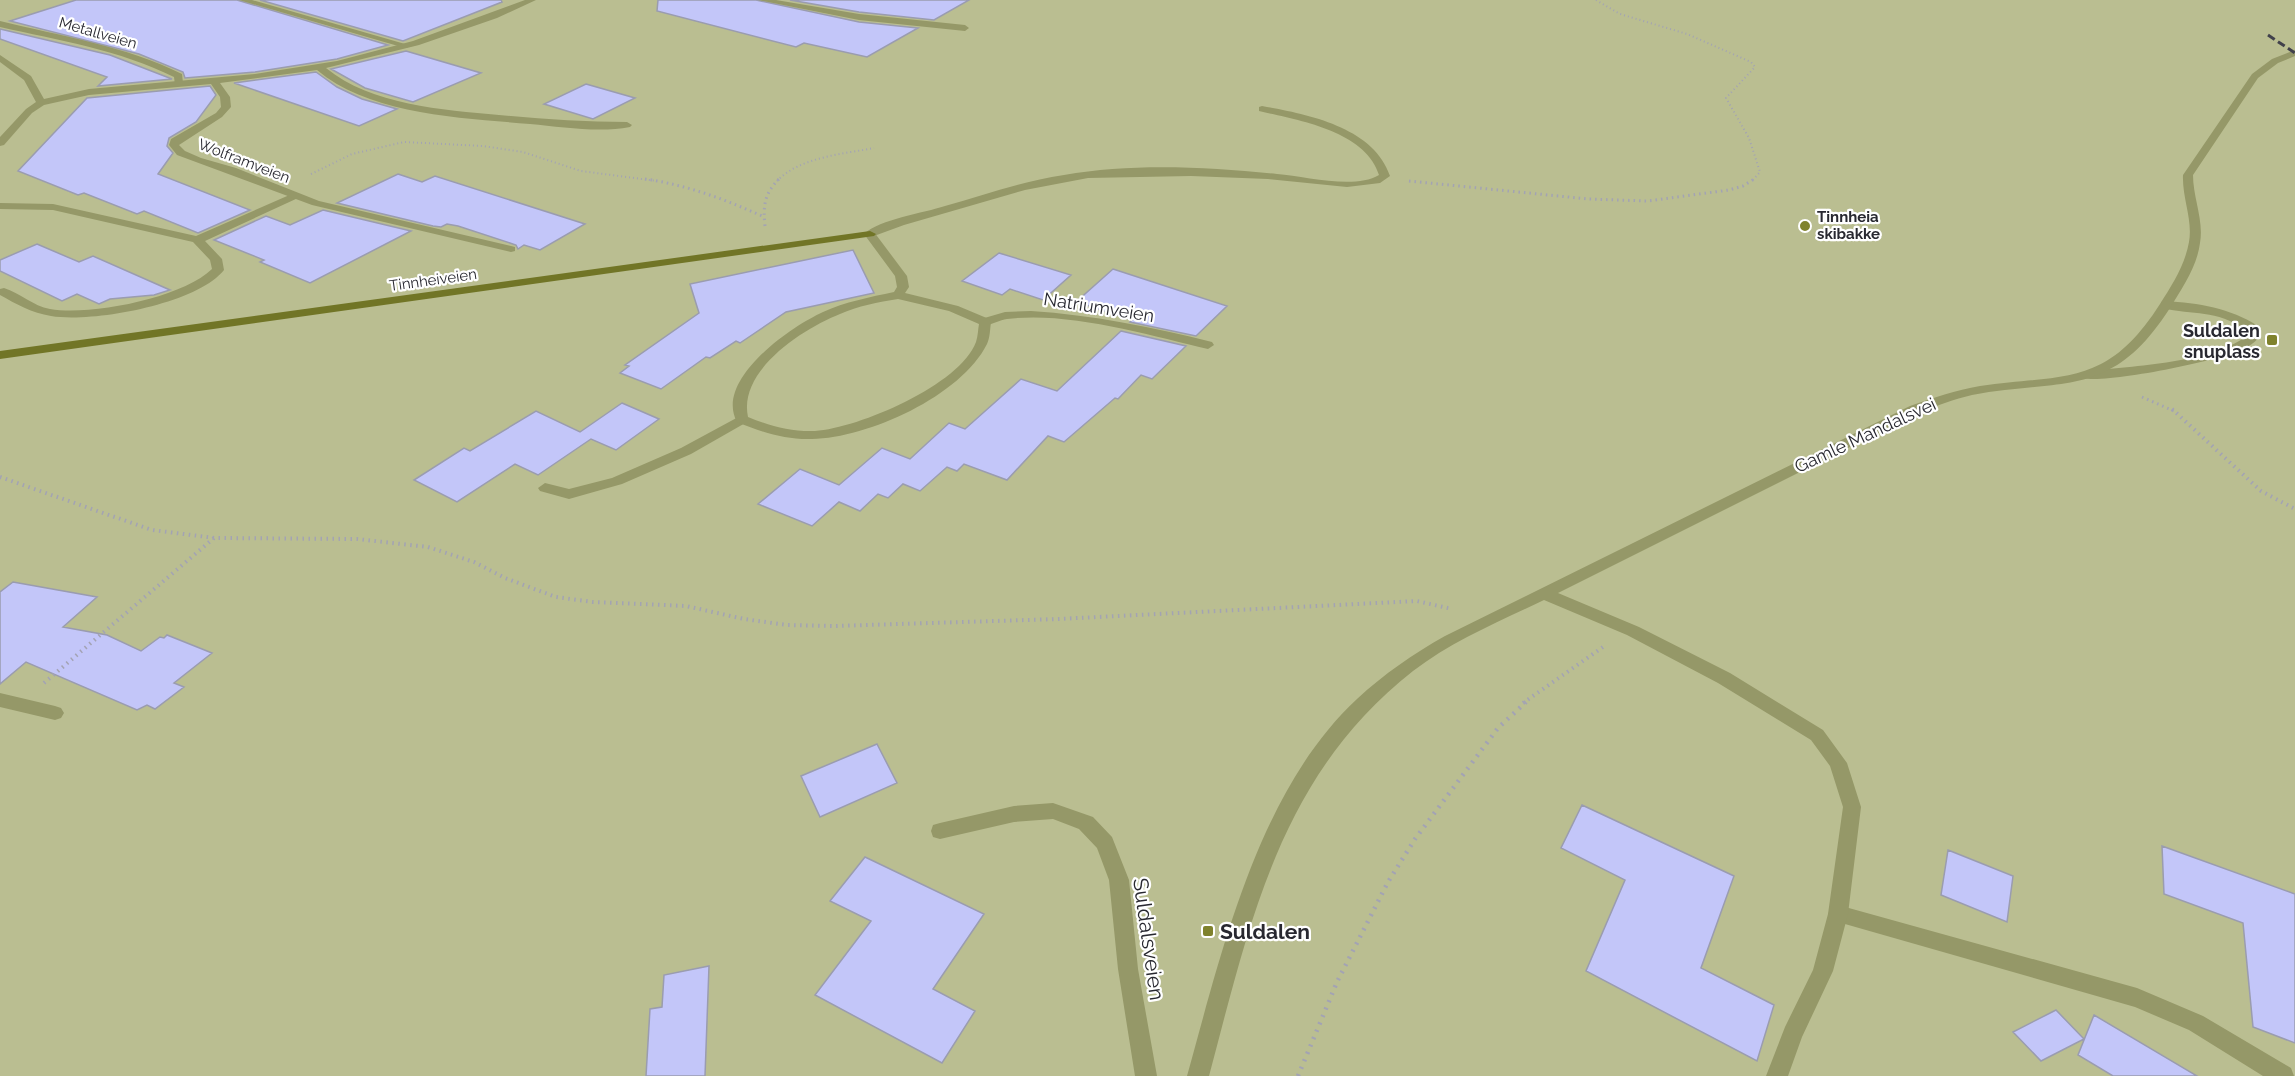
<svg xmlns="http://www.w3.org/2000/svg" width="2295" height="1076" viewBox="0 0 2295 1076" font-family="Raleway,sans-serif">
<rect width="100%" height="100%" fill="#dddef3"/>
<path fill="#babe91" d="M 0,0 L 2295,0 L 2295,1076 L 0,1076 Z"/>
<path fill="#c3c6f9" stroke="#9a9caf" stroke-width="1.5" d="M 76,0 L 237,0 L 388,45 L 337,59 L 255,72 L 185,78 L 183,72 L 139,54 L 10,21 Z
M 260,0 L 501,0 L 502,2 L 403,41 Z
M 658,0 L 756,0 L 859,22 L 918,28 L 867,57 L 804,43 L 796,47 L 657,11 Z
M 790,0 L 969,0 L 934,20 L 859,12 Z
M 0,29 L 110,55 L 172,79 L 98,86 L 107,77 L 0,39 Z
M 406,51 L 481,73 L 413,102 L 365,88 L 331,69 Z
M 316,72 L 337,87 L 362,99 L 397,109 L 359,126 L 234,83 Z
M 586,84 L 635,98 L 593,119 L 544,104 Z
M 210,86 L 216,95 L 196,122 L 169,138 L 167,146 L 173,153 L 158,174 L 250,210 L 198,233 L 144,211 L 137,214 L 84,193 L 78,195 L 18,171 L 87,98 Z
M 398,174 L 422,182 L 435,176 L 585,224 L 540,250 L 524,245 L 518,249 L 516,245 L 458,226 L 447,224 L 441,227 L 433,226 L 337,203 Z
M 323,210 L 411,231 L 310,283 L 260,262 L 264,260 L 214,240 L 266,216 L 290,225 Z
M 37,244 L 79,262 L 93,256 L 170,290 L 154,295 L 110,299 L 99,304 L 77,294 L 62,301 L 0,271 L 0,260 Z
M 853,250 L 874,293 L 786,312 L 740,343 L 736,341 L 710,358 L 706,357 L 661,389 L 620,373 L 629,366 L 625,365 L 699,313 L 690,284 Z
M 999,253 L 1071,275 L 1043,300 L 1010,289 L 1002,295 L 962,281 Z
M 1113,269 L 1227,306 L 1196,336 L 1130,322 L 1132,320 L 1076,302 Z
M 1121,331 L 1186,346 L 1152,379 L 1141,375 L 1118,399 L 1115,398 L 1064,442 L 1048,436 L 1007,480 L 964,464 L 957,471 L 947,467 L 920,491 L 903,484 L 888,498 L 878,494 L 860,511 L 839,502 L 812,526 L 758,504 L 800,469 L 839,485 L 882,448 L 910,459 L 949,423 L 965,429 L 1021,379 L 1057,391 Z
M 622,403 L 659,419 L 616,450 L 591,439 L 538,475 L 515,464 L 457,502 L 414,480 L 464,448 L 470,451 L 536,411 L 580,432 Z
M 13,582 L 97,597 L 63,627 L 107,635 L 141,651 L 160,637 L 164,638 L 167,635 L 212,653 L 174,683 L 184,687 L 155,709 L 147,705 L 137,710 L 26,662 L 0,684 L 0,592 Z
M 877,744 L 897,783 L 820,817 L 801,776 Z
M 1582,805 L 1734,876 L 1701,968 L 1774,1005 L 1757,1061 L 1586,971 L 1625,880 L 1561,848 Z
M 2162,846 L 2295,894 L 2295,1043 L 2253,1027 L 2243,923 L 2164,894 Z
M 1948,850 L 2013,876 L 2007,922 L 1941,895 Z
M 865,857 L 984,914 L 933,989 L 975,1011 L 942,1063 L 815,995 L 871,921 L 830,901 Z
M 709,966 L 705,1076 L 646,1076 L 650,1009 L 662,1007 L 664,975 Z
M 2056,1010 L 2084,1039 L 2041,1061 L 2013,1032 Z
M 2094,1015 L 2197,1076 L 2113,1076 L 2078,1055 Z"/>
<g fill="none" stroke-linecap="round" stroke-linejoin="round">
<path stroke="#a3a3b4" stroke-width="2" stroke-dasharray="1 3" stroke-linecap="butt" d="M 1596,0 L 1620,14 L 1687,34 L 1751,62 L 1755,67 L 1726,98 L 1749,138 L 1760,172 L 1752,181
M 311,174 L 352,154 L 404,142 L 483,146 L 523,152 L 581,171 L 657,181
M 777,181 C 800,157 843,154 874,148"/>
<path stroke="#a3a3b4" stroke-width="3" stroke-dasharray="1.5 4" stroke-linecap="butt" d="M 645,179 C 687,185 724,199 762,216
M 1409,181 L 1588,199 L 1648,201 L 1729,190 L 1743,186 L 1754,179
M 765,226 C 763,206 764,194 779,179
M 2142,397 L 2174,411"/>
<path stroke="#a3a3b4" stroke-width="4" stroke-dasharray="1.5 4.5" stroke-linecap="butt" d="M 2172,409 L 2261,491 L 2295,509
M 0,477 L 152,530 L 215,538 L 357,539 L 428,547 L 474,562 L 505,578 L 556,597 L 593,602 L 686,606 L 744,619 L 787,625 L 835,626 L 1058,619 L 1417,601 L 1452,609
M 44,683 L 214,538
M 1523,703 L 1603,647"/>
<path stroke="#a3a3b4" stroke-width="4.5" stroke-dasharray="2 6" stroke-linecap="butt" d="M 1298,1076 L 1337,982 L 1388,882 L 1415,839 L 1498,728 L 1526,702"/>
<path fill="#959868" fill-rule="evenodd" d="M 239,0 L 252,0 L 412,46 L 405,48 Z
M 0,21 C 61,36 126,46 182,74 L 183,83 L 175,85 L 174,77 C 120,50 58,40 0,27 Z
M 1262,106 C 1307,114 1374,127 1390,176 L 1380,183 L 1347,187 L 1268,179 L 1191,176 L 1088,178 L 1025,190 L 904,225 L 874,236 L 866,236 L 864,234 C 880,219 924,213 945,206 C 985,195 1023,181 1064,175 C 1133,163 1207,167 1277,174 C 1305,176 1354,190 1379,175 C 1366,131 1298,120 1259,111 L 1259,107 Z
M 294,193 L 298,194 L 298,198 L 205,241 L 222,259 L 224,270 C 197,304 93,323 51,316 C 32,313 16,304 0,295 L 0,289 L 4,288 C 20,293 33,306 50,309 C 91,316 182,298 212,269 L 210,260 L 193,242 L 53,210 L 0,209 L 0,203 L 53,204 L 196,236 Z
M 2165,301 C 2199,303 2230,308 2258,326 L 2261,335 C 2257,340 2253,344 2247,347 C 2225,360 2107,384 2083,378 L 2082,375 L 2088,371 C 2132,366 2215,363 2249,334 L 2248,331 C 2213,308 2196,316 2161,308 L 2161,302 Z
M 1031,311 C 1092,315 1153,327 1212,342 L 1214,345 L 1208,349 C 1149,335 1068,311 1007,319 C 1000,320 992,324 985,326 L 979,322 L 981,319 L 1005,312 Z
M 742,415 L 749,419 L 747,422 L 691,454 L 622,484 L 569,499 L 540,491 L 538,488 L 545,483 L 569,489 L 612,478 L 681,448 Z
M 1053,803 L 1093,817 L 1112,837 L 1129,880 L 1138,969 L 1157,1076 L 1135,1076 L 1118,969 L 1109,880 L 1097,848 L 1079,829 L 1053,819 L 1014,822 L 940,839 L 933,837 L 931,831 L 933,825 L 940,823 L 1014,806 Z
M 1838,905 L 2137,988 L 2203,1016 L 2291,1068 L 2294,1076 L 2263,1076 L 2189,1030 L 2135,1007 L 1831,920 L 1828,914 L 1831,908 Z"/>
<path fill="#959868" fill-rule="evenodd" d="M 525,0 L 536,0 L 497,18 L 419,45 L 326,68 C 371,105 443,110 499,115 C 542,119 584,122 627,122 L 632,125 L 630,127 C 599,133 562,127 530,124 C 463,118 370,115 317,70 L 220,83 L 230,97 L 231,107 L 222,117 L 179,145 L 185,151 L 201,158 L 236,168 L 319,201 L 515,247 L 515,251 L 511,252 L 312,205 L 177,155 L 169,145 L 171,139 L 216,113 L 221,107 L 220,97 L 211,84 L 89,95 L 44,105 L 32,113 L 4,145 L 0,146 L 0,137 L 26,109 L 36,102 L 24,80 L 0,62 L 0,55 L 31,76 L 44,99 L 89,89 L 255,74 L 337,61 L 413,41 Z
M 758,0 L 776,0 L 859,14 L 965,25 L 969,28 L 965,31 L 859,20 Z
M 2295,50 L 2295,56 L 2278,63 L 2258,78 L 2193,175 C 2193,198 2204,220 2200,243 C 2197,267 2182,288 2170,308 C 2111,400 2063,378 1972,395 C 1954,399 1937,406 1920,412 L 1558,593 L 1639,627 L 1730,673 L 1823,730 L 1847,763 L 1861,807 L 1848,914 L 1833,971 L 1802,1037 L 1788,1076 L 1766,1076 L 1785,1027 L 1813,970 L 1828,914 L 1843,807 L 1830,766 L 1811,740 L 1718,683 L 1627,635 L 1544,600 C 1500,621 1452,641 1413,671 C 1280,775 1250,922 1209,1076 L 1187,1076 C 1222,951 1258,791 1357,699 C 1384,674 1413,654 1445,636 L 1910,406 C 1933,398 1956,390 1980,386 C 2066,374 2107,387 2160,304 C 2172,285 2185,265 2189,242 C 2193,220 2182,198 2183,175 L 2252,74 L 2272,59 Z
M 870,231 L 874,232 L 907,276 L 909,287 L 905,293 L 958,306 L 989,319 L 991,322 C 990,329 990,338 987,344 C 961,396 868,438 812,439 C 786,440 761,432 737,422 C 714,380 790,327 823,312 C 845,302 870,297 894,292 L 897,287 L 895,276 L 864,234 ZM 898,299 L 949,311 L 979,324 C 978,329 978,336 976,342 C 960,385 859,428 815,431 C 792,432 770,426 748,417 C 738,371 802,329 840,314 C 858,306 878,302 898,299 Z
M 0,693 L 55,706 L 61,708 L 64,713 L 61,718 L 55,720 L 0,707 Z"/>
<path fill="#717526" fill-rule="evenodd" d="M 870,231 L 876,234 L 874,236 L 0,359 L 0,351 Z"/>
<path stroke="#41414b" stroke-width="3" stroke-dasharray="8 4" stroke-linecap="butt" d="M 2268,35 L 2295,53"/>
</g>
<g fill="#7f822d" stroke="#fff" stroke-width="2">
<circle cx="1805" cy="226" r="6"/>
<rect x="2266" y="334" width="12" height="12" rx="3"/>
<rect x="1202" y="925" width="12" height="12" rx="3"/>
</g>
<g text-anchor="middle" dominant-baseline="central" stroke-width="4.5" stroke-linejoin="round" paint-order="stroke">
<g font-size="15" fill="#282830" stroke="#fff">
<text transform="translate(98 33) rotate(16)">Metallveien</text>
<text transform="translate(244 161) rotate(21)">Wolframveien</text>
<text transform="translate(433 280) rotate(-8)">Tinnheiveien</text>
</g>
<g font-size="15" font-weight="bold" fill="#282830" stroke="#fff" text-anchor="start">
<text x="1817" y="217">Tinnheia<tspan x="1817" dy="17">skibakke</tspan></text>
</g>
<g font-size="18" fill="#282830" stroke="#fff">
<text transform="translate(1099 307) rotate(9)">Natriumveien</text>
<text transform="translate(1865 435) rotate(-25)">Gamle Mandalsvei</text>
</g>
<g font-size="18" font-weight="bold" fill="#282830" stroke="#fff" text-anchor="end">
<text x="2260" y="330">Suldalen<tspan x="2260" dy="21">snuplass</tspan></text>
</g>
<g font-size="21" font-weight="bold" fill="#282830" stroke="#fff" text-anchor="start">
<text x="1220" y="931">Suldalen</text>
</g>
<g font-size="21" fill="#282830" stroke="#fff">
<text transform="translate(1149 939) rotate(82)">Suldalsveien</text>
</g>
</g>
</svg>
